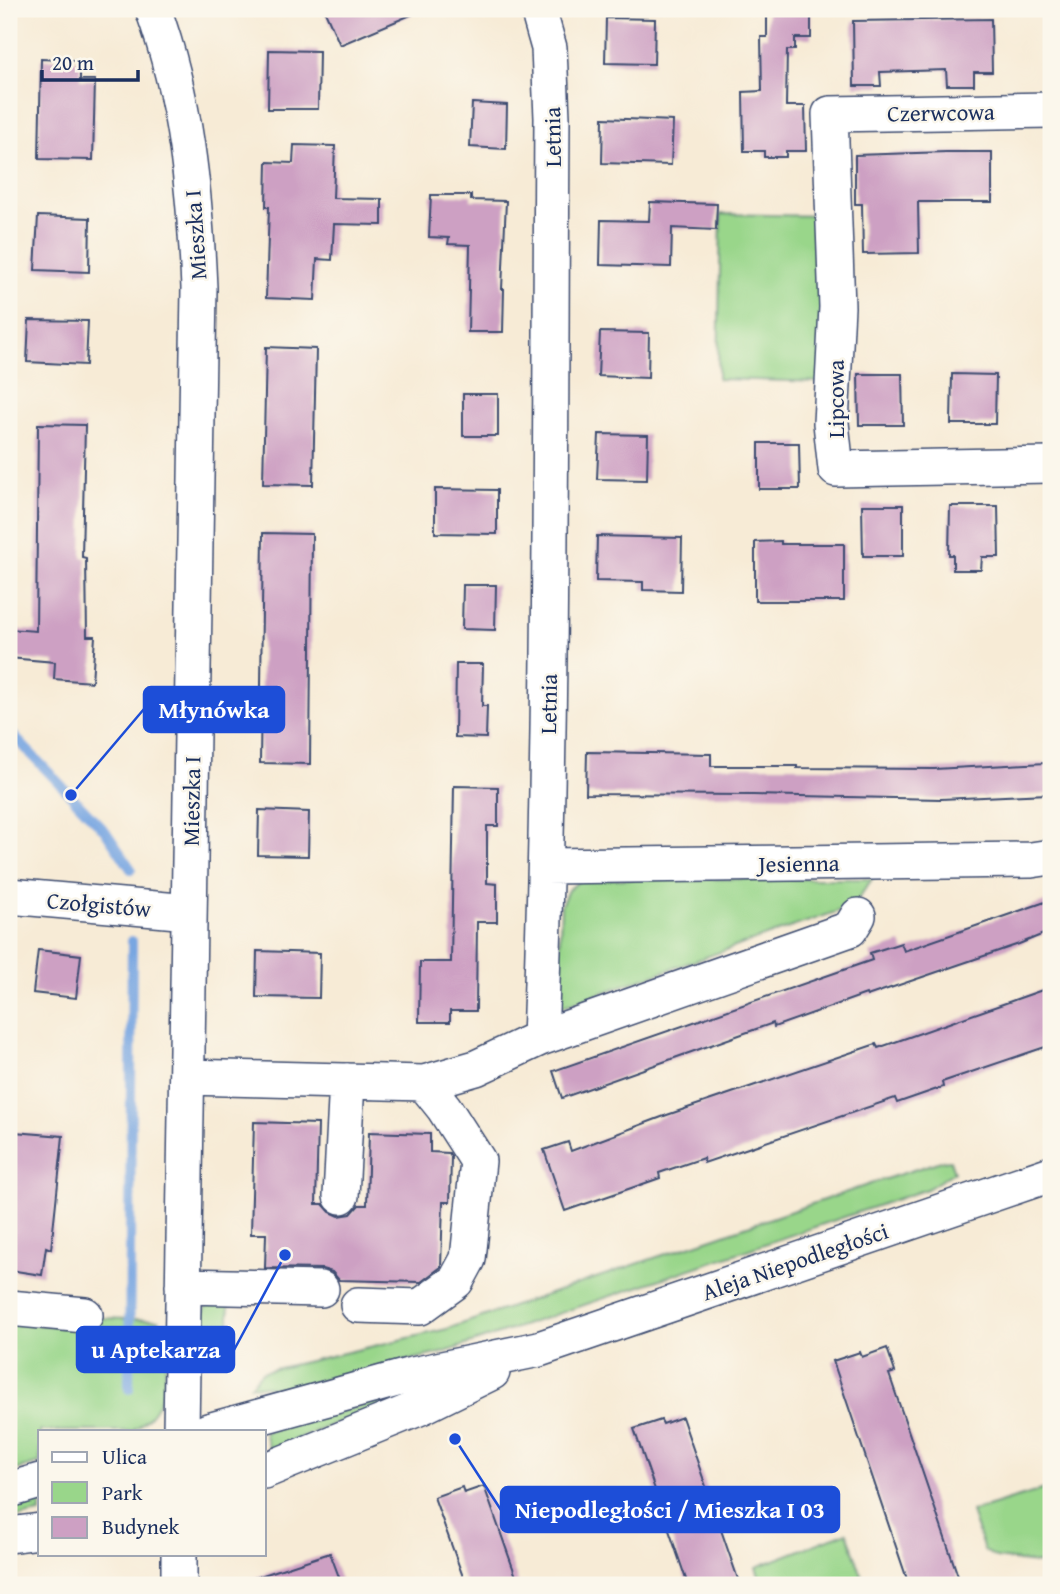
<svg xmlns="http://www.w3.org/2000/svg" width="1060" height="1594" viewBox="0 0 1060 1594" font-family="'Gentium Book Plus',serif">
<rect width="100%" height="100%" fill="#fbf7ec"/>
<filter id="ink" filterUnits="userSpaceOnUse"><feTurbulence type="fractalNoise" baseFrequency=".0143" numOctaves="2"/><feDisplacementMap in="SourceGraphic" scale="14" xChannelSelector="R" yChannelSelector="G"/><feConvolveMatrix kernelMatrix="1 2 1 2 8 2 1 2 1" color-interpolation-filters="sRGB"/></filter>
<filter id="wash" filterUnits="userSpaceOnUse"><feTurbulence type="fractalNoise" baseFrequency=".00686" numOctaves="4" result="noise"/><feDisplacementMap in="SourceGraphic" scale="28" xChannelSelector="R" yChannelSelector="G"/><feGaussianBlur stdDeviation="1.57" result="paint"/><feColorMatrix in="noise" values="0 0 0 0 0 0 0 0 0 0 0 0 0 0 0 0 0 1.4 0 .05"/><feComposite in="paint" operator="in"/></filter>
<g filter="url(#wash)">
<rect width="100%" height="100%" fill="#f7ebd6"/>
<path fill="#99d68a" stroke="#5a8274" stroke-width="2" d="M 721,214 L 826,216 L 824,382 L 718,379 Z
M 582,879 L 872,879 L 853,906 L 558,1008 L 561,905 L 568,890 Z
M 950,1160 L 954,1172 L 927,1189 L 445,1352 L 287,1388 L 250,1385 L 262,1372 L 447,1329 L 876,1182 L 941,1161 Z
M 228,1296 L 230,1334 L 199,1332 L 199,1321 L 211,1299 Z
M 100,1318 L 159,1320 L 160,1351 L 166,1351 C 166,1387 164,1411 132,1431 L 40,1431 L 40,1463 L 9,1472 L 9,1322 L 86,1329 L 94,1338 Z
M 398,1396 L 397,1399 L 269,1450 L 264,1432 Z
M 1051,1487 L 1051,1565 L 996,1558 L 984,1550 L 971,1512 Z
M 40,1499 L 40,1513 L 9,1519 L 9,1507 Z
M 847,1532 L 865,1585 L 762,1585 L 756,1567 Z"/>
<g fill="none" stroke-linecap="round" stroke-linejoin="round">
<path stroke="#78a6e1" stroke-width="10" d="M 9,731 L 106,832 L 131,869
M 129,1389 L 132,941"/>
</g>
<g id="blocks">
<path fill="#cda0c3" d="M 324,9 L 425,9 L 340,45 Z
M 767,9 L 811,9 L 811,38 L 795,38 L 795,50 L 787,50 L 786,106 L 805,106 L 806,151 L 786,151 L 786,157 L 764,157 L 764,151 L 744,151 L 743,92 L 762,91 L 761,37 L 767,37 Z
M 606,18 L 655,19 L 654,64 L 605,63 Z
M 991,19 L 992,72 L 974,72 L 974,85 L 947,85 L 946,70 L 880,72 L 881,86 L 854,86 L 853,21 Z
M 269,50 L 319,51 L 318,109 L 268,109 Z
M 41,59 L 80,61 L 80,80 L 95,80 L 93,160 L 39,159 Z
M 472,103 L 507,105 L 506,149 L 470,147 Z
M 603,118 L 673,121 L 671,165 L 602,163 Z
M 294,145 L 335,146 L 333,198 L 382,199 L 382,225 L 334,224 L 332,260 L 317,259 L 315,300 L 266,298 L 269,207 L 266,207 L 267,162 L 293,163 Z
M 947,152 L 992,152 L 992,202 L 918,202 L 919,253 L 863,254 L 862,204 L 855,204 L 855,155 Z
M 431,195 L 471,195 L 471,200 L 506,201 L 502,289 L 504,289 L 503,332 L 468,332 L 470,245 L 448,244 L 449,238 L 429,237 Z
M 650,202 L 717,204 L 716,230 L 672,228 L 671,267 L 600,265 L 601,220 L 649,221 Z
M 38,216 L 90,218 L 89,272 L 35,270 Z
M 29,320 L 88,321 L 86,365 L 27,362 Z
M 600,332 L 649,333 L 648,378 L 598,376 Z
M 266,347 L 316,349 L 313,485 L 263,484 Z
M 858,374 L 902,374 L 903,425 L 859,425 Z
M 952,374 L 996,375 L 995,424 L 951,424 Z
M 463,394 L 498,394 L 498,436 L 463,436 Z
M 38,424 L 85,425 L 82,557 L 86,558 L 87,636 L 95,636 L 92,682 L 54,679 L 55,662 L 9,658 L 9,629 L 36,631 Z
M 599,434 L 648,435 L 647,480 L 597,479 Z
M 759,443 L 799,443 L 800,489 L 759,489 Z
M 435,489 L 497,490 L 497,534 L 435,533 Z
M 862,505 L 903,505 L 903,556 L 863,556 Z
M 950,506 L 998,506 L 999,557 L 982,557 L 981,570 L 953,570 L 953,555 L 949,555 Z
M 263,533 L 312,534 L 310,764 L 260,763 Z
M 597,536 L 682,538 L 681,591 L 643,590 L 643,582 L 596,581 Z
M 781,541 L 781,544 L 844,544 L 844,601 L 755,601 L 755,542 Z
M 463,585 L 496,585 L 495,630 L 462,629 Z
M 456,664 L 483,664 L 482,706 L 487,706 L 486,738 L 455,737 Z
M 587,752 L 711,754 L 711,766 L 797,766 L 797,768 L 934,769 L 1046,763 L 1048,794 L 941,799 L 753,795 L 586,794 Z
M 454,786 L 498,787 L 498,826 L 487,826 L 487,883 L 497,884 L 497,922 L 477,922 L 476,1011 L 450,1011 L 450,1022 L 419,1022 L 420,962 L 451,962 Z
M 259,810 L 309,812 L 308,856 L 258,855 Z
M 1051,900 L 1051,931 L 1019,944 L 867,996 L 866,994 L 774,1027 L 773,1023 L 562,1098 L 553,1071 L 872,960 L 870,953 L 901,943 L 904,951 Z
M 38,950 L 81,955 L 76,998 L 33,993 Z
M 257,951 L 320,953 L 319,998 L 256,997 Z
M 1051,987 L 1051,1045 L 942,1082 L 943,1087 L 897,1103 L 895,1098 L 704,1163 L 703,1158 L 659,1173 L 660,1178 L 565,1211 L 544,1150 L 568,1142 L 571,1151 L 667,1115 L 876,1044 L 878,1048 Z
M 254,1122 L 318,1124 L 316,1204 L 323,1204 L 330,1212 L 339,1216 L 351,1214 L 359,1205 L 367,1205 L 369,1132 L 430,1134 L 430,1152 L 449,1153 L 451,1156 L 450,1202 L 443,1202 L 441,1267 L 421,1282 L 339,1280 L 332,1272 L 322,1269 L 265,1268 L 266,1234 L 251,1234 Z
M 14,1132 L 63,1136 L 51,1249 L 46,1247 L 42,1275 L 9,1270 L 9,1156 L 12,1156 Z
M 887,1348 L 895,1372 L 889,1374 L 961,1585 L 909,1585 L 833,1361 L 860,1352 L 862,1357 Z
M 682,1417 L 740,1585 L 688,1585 L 634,1429 L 661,1420 L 663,1424 Z
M 484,1486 L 519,1585 L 466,1585 L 434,1497 L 462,1487 L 464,1493 Z
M 330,1553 L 342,1585 L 249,1585 L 248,1580 Z"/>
</g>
</g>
<g filter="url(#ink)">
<use href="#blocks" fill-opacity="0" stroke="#3c4b70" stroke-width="2"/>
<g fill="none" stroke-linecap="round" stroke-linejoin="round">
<defs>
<path id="minor" d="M 153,9 C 186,99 195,193 199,288 L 181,1431
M 1051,110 L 830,114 L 837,307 L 831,423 L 836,469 L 1051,465
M 546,866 L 1031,860 L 1051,857
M 9,896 L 189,912
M 540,1038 L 850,929 L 858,916
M 187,1077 L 424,1083 L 476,1068 L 540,1038 C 552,731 550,425 552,118 L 549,48 L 538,9
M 341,1196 L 347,1081
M 183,1286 L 321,1289
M 358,1305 L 420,1307 L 456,1281 L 468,1259 L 478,1161 L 444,1108 L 424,1083
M 9,1308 L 85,1315
M 208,1431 L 408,1376 L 539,1349 L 1051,1174
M 264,1471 L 421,1407 L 492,1372
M 9,1490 L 40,1481
M 9,1535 L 40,1531
M 179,1585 L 179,1554"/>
</defs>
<use href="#minor" stroke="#3c4b70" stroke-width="38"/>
<use href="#minor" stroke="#fff" stroke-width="35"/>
</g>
</g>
<g text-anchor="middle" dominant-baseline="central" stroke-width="5" stroke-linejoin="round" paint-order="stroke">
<g font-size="23" fill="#1b2f5e" stroke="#fbf7ec">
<text transform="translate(941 112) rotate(-1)">Czerwcowa</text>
<text transform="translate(552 137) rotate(-91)">Letnia</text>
<text transform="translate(195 235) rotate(-94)">Mieszka I</text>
<text transform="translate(835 399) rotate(-90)">Lipcowa</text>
<text transform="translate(548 704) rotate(-89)">Letnia</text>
<text transform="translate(191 801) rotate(-89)">Mieszka I</text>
<text transform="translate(799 863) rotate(-1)">Jesienna</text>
<text transform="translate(99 904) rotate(5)">Czołgistów</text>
<text transform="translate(795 1261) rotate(-19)">Aleja Niepodległości</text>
</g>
</g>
<path fill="none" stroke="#1d4ed8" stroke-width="2.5" d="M71 795L144 709M285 1255L234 1350M455 1439L501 1510"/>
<g fill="#1d4ed8" stroke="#fbf7ec" stroke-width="2.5">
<circle cx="71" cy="795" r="7"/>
<circle cx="285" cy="1255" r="7"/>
<circle cx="455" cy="1439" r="7"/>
</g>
<g fill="#1d4ed8" stroke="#1d4ed8" stroke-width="2.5">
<rect x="144" y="687" width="140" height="45" rx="7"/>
<rect x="77" y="1327" width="157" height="45" rx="7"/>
<rect x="501" y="1487" width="338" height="45" rx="7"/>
</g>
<g font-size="24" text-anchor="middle" font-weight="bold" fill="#fff">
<text x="214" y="718">Młynówka</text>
<text x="156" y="1358">u Aptekarza</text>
<text x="670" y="1518">Niepodległości / Mieszka I 03</text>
</g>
<rect width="1060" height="1594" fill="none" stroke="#fbf7ec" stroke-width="35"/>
<rect x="38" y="1430" width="228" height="126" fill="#fbf7ec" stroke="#a1a7b3" stroke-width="2"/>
<rect x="52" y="1452" width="35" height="10" fill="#ffffff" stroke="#a1a7b3" stroke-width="2"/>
<text x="102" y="1464" font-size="21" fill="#1b2f5e">Ulica</text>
<rect x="52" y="1482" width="35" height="21" fill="#99d68a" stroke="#a1a7b3" stroke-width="2"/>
<text x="102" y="1500" font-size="21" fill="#1b2f5e">Park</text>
<rect x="52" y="1517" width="35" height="21" fill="#cda0c3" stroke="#a1a7b3" stroke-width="2"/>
<text x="102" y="1534" font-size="21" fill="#1b2f5e">Budynek</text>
<path d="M42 70v10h96v-10" fill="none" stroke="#1b2f5e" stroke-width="3.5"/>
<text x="52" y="70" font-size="21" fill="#1b2f5e" stroke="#fbf7ec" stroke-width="5" paint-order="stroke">20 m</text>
</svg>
